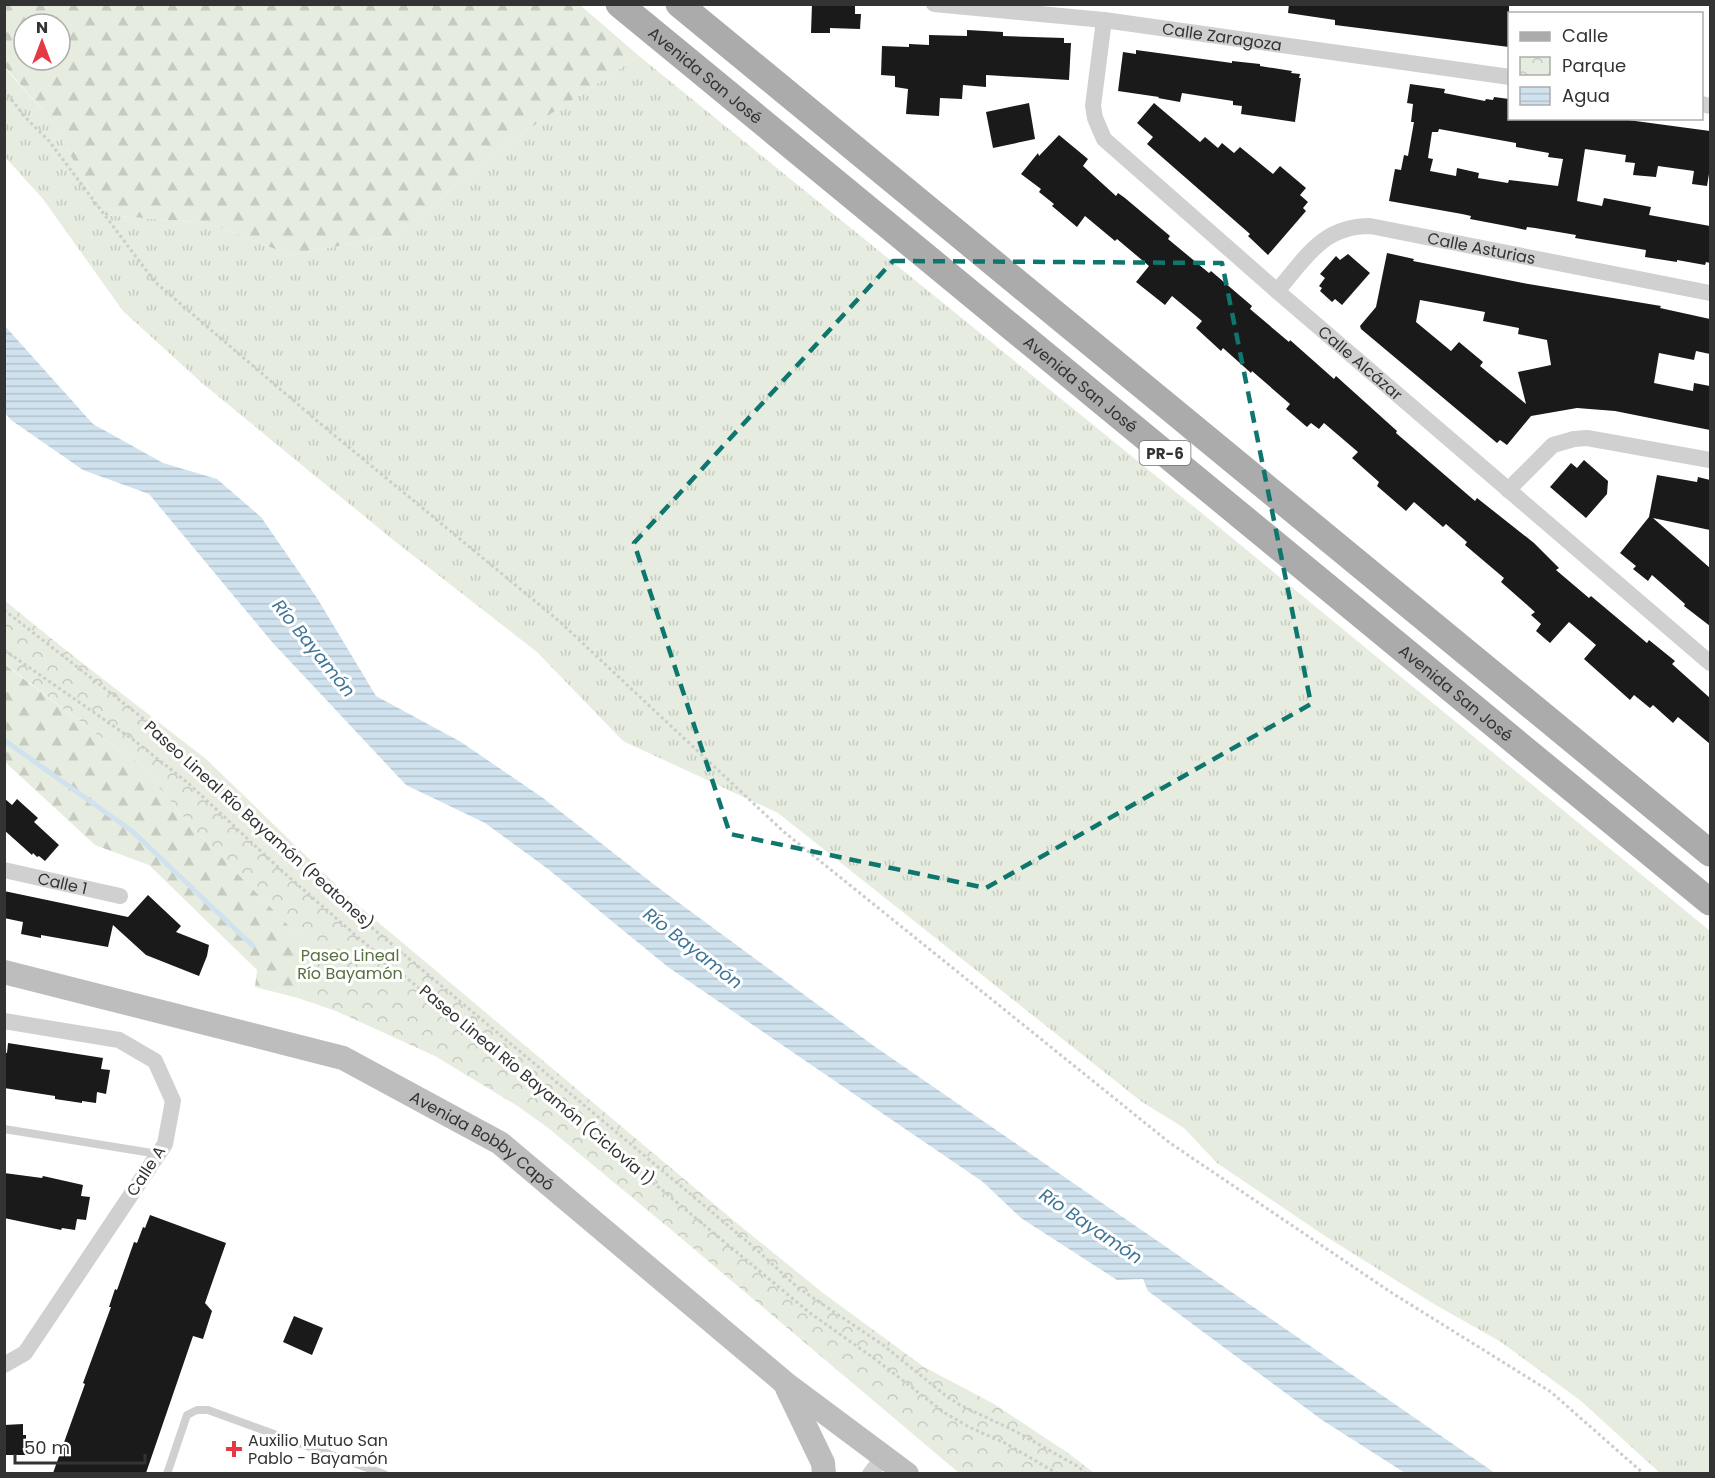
<svg xmlns="http://www.w3.org/2000/svg" width="1715" height="1478" viewBox="0 0 1715 1478" font-family="Poppins,sans-serif">
<defs>
<pattern id="grass-tufts" width="24" height="20" patternUnits="userSpaceOnUse" patternTransform="scale(1.5)"><rect width="24" height="20" fill="#e6ecdf"/><path d="M3 7l-1-3M5 7V3M7 7l1-3M15 17l-1-3M17 17v-4M19 17l1-3" fill="none" stroke="#c6cbc0"/></pattern>
<pattern id="forest-firs" width="22" height="20" patternUnits="userSpaceOnUse" patternTransform="scale(1.5)"><rect width="22" height="20" fill="#e6ecdf"/><path d="M5 1l3.5 6h-7zM16 11l3.5 6h-7z" fill="#c6cbc0"/></pattern>
<pattern id="park-crowns" width="20" height="18" patternUnits="userSpaceOnUse" patternTransform="scale(1.5)"><rect width="20" height="18" fill="#e6ecdf"/><path d="M2 6a3 3 0 1 1 6 0M12 15a3 3 0 1 1 6 0" fill="none" stroke="#c6cbc0"/></pattern>
<pattern id="water-rules" width="6" height="5" patternUnits="userSpaceOnUse" patternTransform="scale(1.5)"><rect width="6" height="5" fill="#cfe2ee"/><path d="M0 2.5h6" fill="none" stroke="#b2c2cd"/></pattern>
</defs>
<rect width="100%" height="100%" fill="#fff"/>
<path fill="url(#grass-tufts)" d="M 639,56 L 1209,519 L 1710,931 L 1710,1473 L 1660,1473 L 1581,1401 L 1501,1342 L 1434,1304 L 1325,1236 L 1217,1163 L 1184,1128 L 1142,1102 L 778,813 L 623,741 L 537,652 L 392,539 L 202,383 L 123,311 L 43,199 L 5,157 L 4,67 L 49,117 L 104,215 L 209,223 L 290,255 L 397,235 L 486,160 L 546,117 Z"/>
<path fill="url(#forest-firs)" fill-rule="evenodd" d="M 4,5 L 580,5 L 639,56 L 546,117 L 486,160 L 397,235 L 290,255 L 209,223 L 104,215 L 49,117 L 5,67 ZM 24,24 L 60,24 L 60,60 L 24,60 Z
M 4,664 L 98,735 L 137,761 L 193,828 L 300,937 L 298,998 L 255,987 L 257,970 L 149,865 L 95,845 L 5,762 Z"/>
<path fill="url(#park-crowns)" d="M 4,600 L 63,648 L 206,759 L 354,902 L 733,1220 L 823,1293 L 924,1367 L 994,1404 L 1068,1453 L 1094,1473 L 959,1473 L 675,1233 L 547,1127 L 519,1107 L 435,1056 L 336,1011 L 298,998 L 300,937 L 193,828 L 137,761 L 98,735 L 5,664 Z"/>
<path fill="url(#water-rules)" d="M 4,325 L 93,424 L 163,463 L 217,479 L 261,517 L 317,598 L 376,696 L 461,742 L 543,798 L 656,886 L 874,1046 L 1495,1473 L 1405,1473 L 1322,1420 L 1148,1291 L 1143,1279 L 1117,1280 L 1021,1218 L 983,1182 L 668,967 L 548,869 L 485,823 L 406,785 L 272,642 L 149,494 L 83,470 L 11,420 L 5,413 Z"/>
<g fill="none" stroke-linecap="round" stroke-linejoin="round">
<path stroke="#cfe2ee" stroke-width="5" d="M 4,740 L 132,831 L 253,946"/>
</g>
<path fill="#1a1a1a" fill-rule="evenodd" d="M 812,4 L 855,4 L 855,14 L 861,14 L 860,29 L 830,28 L 830,33 L 811,33 Z
M 1289,4 L 1509,4 L 1509,47 L 1335,25 L 1335,20 L 1288,13 Z
M 967,30 L 1003,32 L 1003,36 L 1064,38 L 1064,43 L 1071,43 L 1069,80 L 986,75 L 986,87 L 963,85 L 962,99 L 940,98 L 939,116 L 906,114 L 908,89 L 895,87 L 895,76 L 881,75 L 882,46 L 909,47 L 909,44 L 929,45 L 929,35 L 967,36 Z
M 1136,50 L 1232,63 L 1232,61 L 1260,64 L 1260,66 L 1292,71 L 1291,73 L 1300,74 L 1299,78 L 1301,78 L 1295,122 L 1241,114 L 1242,106 L 1233,105 L 1233,101 L 1182,93 L 1180,102 L 1158,98 L 1159,97 L 1118,91 L 1123,52 L 1136,54 Z
M 1410,84 L 1445,89 L 1444,93 L 1485,101 L 1486,99 L 1493,100 L 1494,97 L 1509,99 L 1509,118 L 1613,118 L 1710,131 L 1710,174 L 1709,174 L 1707,186 L 1692,184 L 1694,171 L 1658,166 L 1656,177 L 1633,175 L 1635,163 L 1625,162 L 1626,155 L 1585,149 L 1577,201 L 1602,206 L 1604,198 L 1651,207 L 1649,215 L 1710,226 L 1710,263 L 1706,262 L 1705,265 L 1677,260 L 1677,262 L 1645,257 L 1646,250 L 1575,238 L 1576,235 L 1535,228 L 1527,227 L 1526,230 L 1512,227 L 1470,219 L 1471,216 L 1462,214 L 1389,201 L 1395,169 L 1401,170 L 1404,155 L 1408,156 L 1414,122 L 1411,122 L 1413,104 L 1407,103 ZM 1439,129 L 1516,143 L 1516,147 L 1549,153 L 1548,157 L 1563,159 L 1558,186 L 1509,180 L 1508,183 L 1478,178 L 1479,173 L 1457,168 L 1456,176 L 1430,171 L 1433,159 L 1428,158 L 1432,132 L 1438,132 Z
M 1029,103 L 1035,139 L 993,148 L 986,112 Z
M 1154,103 L 1200,142 L 1205,137 L 1218,148 L 1222,143 L 1234,153 L 1240,147 L 1273,174 L 1280,166 L 1306,188 L 1300,195 L 1308,202 L 1303,208 L 1306,211 L 1268,255 L 1248,236 L 1250,234 L 1147,144 L 1153,137 L 1137,123 Z
M 1059,135 L 1088,159 L 1083,166 L 1116,196 L 1118,193 L 1125,198 L 1170,236 L 1168,239 L 1209,273 L 1211,271 L 1252,306 L 1250,309 L 1289,342 L 1290,340 L 1334,379 L 1336,376 L 1397,431 L 1396,433 L 1475,501 L 1477,498 L 1534,543 L 1559,568 L 1556,570 L 1589,598 L 1591,596 L 1647,643 L 1649,640 L 1675,661 L 1672,664 L 1710,698 L 1710,744 L 1678,717 L 1673,723 L 1653,705 L 1650,708 L 1634,695 L 1630,700 L 1584,659 L 1596,645 L 1569,622 L 1550,643 L 1536,631 L 1541,624 L 1531,615 L 1535,612 L 1501,582 L 1504,578 L 1465,545 L 1467,542 L 1446,524 L 1443,527 L 1414,502 L 1406,511 L 1377,486 L 1379,482 L 1352,458 L 1358,452 L 1324,423 L 1319,429 L 1311,423 L 1307,427 L 1286,409 L 1290,404 L 1252,371 L 1251,373 L 1223,348 L 1221,351 L 1196,328 L 1202,321 L 1172,296 L 1165,305 L 1136,282 L 1149,266 L 1117,239 L 1115,241 L 1085,216 L 1077,227 L 1052,206 L 1054,204 L 1039,192 L 1041,189 L 1021,174 L 1038,153 L 1039,156 Z
M 1387,253 L 1414,259 L 1413,261 L 1523,283 L 1661,306 L 1660,308 L 1710,319 L 1710,354 L 1696,351 L 1694,360 L 1659,353 L 1654,383 L 1693,391 L 1694,383 L 1710,386 L 1710,430 L 1615,411 L 1577,408 L 1531,416 L 1507,445 L 1500,440 L 1497,443 L 1361,329 L 1360,326 L 1376,307 ZM 1420,300 L 1485,312 L 1483,321 L 1519,328 L 1518,334 L 1547,340 L 1551,365 L 1518,372 L 1526,404 L 1480,366 L 1483,362 L 1459,342 L 1451,351 L 1416,322 Z
M 1348,254 L 1370,273 L 1342,305 L 1335,299 L 1332,302 L 1320,291 L 1322,288 L 1319,286 L 1325,278 L 1320,274 L 1336,256 L 1340,260 Z
M 1584,460 L 1608,481 L 1607,494 L 1586,518 L 1550,487 L 1571,463 L 1577,468 Z
M 1657,475 L 1697,482 L 1698,477 L 1710,480 L 1710,530 L 1653,518 L 1710,568 L 1710,626 L 1684,606 L 1685,604 L 1652,575 L 1648,581 L 1633,569 L 1636,566 L 1620,553 L 1649,517 Z
M 4,798 L 12,805 L 17,799 L 38,818 L 34,822 L 59,845 L 45,861 L 39,856 L 37,857 L 33,853 L 32,855 L 4,830 Z
M 4,891 L 128,917 L 148,895 L 181,926 L 176,932 L 209,945 L 207,956 L 199,976 L 146,955 L 113,925 L 108,947 L 41,935 L 41,938 L 21,934 L 23,922 L 4,918 Z
M 8,1043 L 103,1058 L 101,1069 L 110,1070 L 106,1094 L 97,1092 L 96,1103 L 82,1101 L 82,1103 L 55,1099 L 55,1096 L 42,1094 L 4,1088 L 4,1052 L 7,1053 Z
M 4,1173 L 42,1178 L 43,1176 L 83,1185 L 81,1196 L 90,1197 L 86,1220 L 77,1219 L 75,1230 L 62,1228 L 61,1230 L 4,1218 Z
M 150,1215 L 226,1243 L 205,1303 L 212,1311 L 203,1339 L 193,1336 L 146,1473 L 53,1473 L 85,1384 L 83,1383 L 111,1307 L 109,1307 L 115,1289 L 117,1290 L 134,1242 L 137,1243 L 143,1227 L 145,1228 Z
M 294,1316 L 323,1328 L 312,1355 L 283,1342 Z
M 23,1424 L 23,1435 L 26,1435 L 26,1455 L 4,1455 L 4,1425 Z"/>
<g fill="none" stroke-linecap="round" stroke-linejoin="round">
<path stroke="#cdcdcd" stroke-width="3" stroke-dasharray="3 3" stroke-linecap="butt" d="M 4,90 L 26,118 L 49,141 L 155,282 L 322,425 L 559,621 L 784,832 L 1170,1143 L 1392,1293 L 1551,1392 L 1644,1474
M 4,610 L 149,723 L 211,777 L 346,906 L 756,1249 L 797,1287 L 883,1345 L 945,1395 L 960,1405 L 1015,1431 L 1079,1467 L 1086,1474
M 4,650 L 135,741 L 188,783 L 282,871 L 361,940 L 810,1313 L 875,1359 L 945,1413 L 971,1428 L 1005,1443 L 1058,1474"/>
<path stroke="#d0d0d0" stroke-width="8" d="M 4,1129 L 158,1154
M 167,1474 L 187,1415 L 197,1410 L 208,1410 L 384,1474"/>
<g stroke="#d0d0d0" stroke-width="16">
<path id="s1" d="M 934,4 L 1104,20 L 1510,77"/>
<path id="s2" d="M 1104,20 L 1093,106 L 1095,118 L 1104,139 L 1277,291 L 1710,663"/>
<path d="M 1702,104 L 1710,106"/>
<path id="s3" d="M 1277,291 C 1306,258 1322,226 1370,226 L 1710,293"/>
<path d="M 1508,490 L 1553,445 L 1574,439 L 1587,438 L 1710,460"/>
<path id="s4" d="M 4,870 L 120,896"/>
<path d="M 4,1021 L 119,1040 L 155,1061 L 173,1101 L 165,1144 L 25,1353 L 4,1365"/>
<path d="M 870,1474 L 883,1457"/>
</g>
<g stroke="#bdbdbd" stroke-width="24">
<path id="s5" d="M 4,972 L 343,1058 L 500,1143 L 785,1383 L 907,1474"/>
<path d="M 787,1388 L 823,1463 L 824,1474"/>
</g>
<g stroke="#ababab" stroke-width="27">
<path id="s6" d="M 619,4 L 1710,902"/>
<path d="M 679,4 L 1710,853"/>
</g>
</g>
<path fill="none" stroke="#0f766e" stroke-width="4.5" stroke-dasharray="12 8" stroke-linejoin="round" d="M 893,261 L 1222,263 L 1311,704 L 986,888 L 730,834 L 634,543 Z"/>
<path fill="#e63946" stroke="#fff" stroke-width="2" d="M231 1440h6v6h6v6h-6v6h-6v-6h-6v-6h6z"/>
<g text-anchor="middle" dominant-baseline="central" stroke-width="6" stroke-linejoin="round" paint-order="stroke">
<rect fill="#fff" stroke="#707070" stroke-width="1.5" x="1139.5" y="441" width="51" height="24" rx="4.5"/>
<g font-size="15" font-weight="bold" fill="#333">
<text x="1165" y="453">PR-6</text>
</g>
<g font-size="16" fill="#333" stroke="#fff">
<text stroke="none"><textPath href="#s1" startOffset="290">Calle Zaragoza</textPath></text>
<text stroke="none"><textPath href="#s6" startOffset="112">Avenida San José</textPath></text>
<text stroke="none"><textPath href="#s3" startOffset="232">Calle Asturias</textPath></text>
<text stroke="none"><textPath href="#s2" startOffset="462">Calle Alcázar</textPath></text>
<text stroke="none"><textPath href="#s6" startOffset="598">Avenida San José</textPath></text>
<text stroke="none"><textPath href="#s6" startOffset="1084">Avenida San José</textPath></text>
<text transform="translate(259 825) rotate(42)">Paseo Lineal Río Bayamón (Peatones)</text>
<text stroke="none"><textPath href="#s4" startOffset="60">Calle 1</textPath></text>
<text transform="translate(537 1085) rotate(40)">Paseo Lineal Río Bayamón (Ciclovía 1)</text>
<text stroke="none"><textPath href="#s5" startOffset="512">Avenida Bobby Capó</textPath></text>
<text transform="translate(146 1171) rotate(-57)">Calle A</text>
</g>
<g font-size="16" fill="#56703f" stroke="#fff">
<text x="350" y="955">Paseo Lineal<tspan x="350" dy="18">Río Bayamón</tspan></text>
</g>
<g font-size="16" fill="#333" stroke="#fff" text-anchor="start">
<text x="248" y="1440">Auxilio Mutuo San<tspan x="248" dy="18">Pablo - Bayamón</tspan></text>
</g>
<g font-size="18" font-style="italic" fill="#3f7597" stroke="#fff">
<text transform="translate(314 648) rotate(51)">Río Bayamón</text>
<text transform="translate(693 948) rotate(38)">Río Bayamón</text>
<text transform="translate(1091 1226) rotate(34)">Río Bayamón</text>
</g>
</g>
<rect width="1715" height="1478" fill="none" stroke="#333333" stroke-width="12"/>
<rect x="1508" y="12" width="195" height="108" fill="#ffffff" stroke="#adadad" stroke-width="1.5"/>
<rect x="1520" y="32" width="30" height="9" fill="#ababab" stroke="#adadad" stroke-width="1.5"/>
<text x="1562" y="42" font-size="18" fill="#333333">Calle</text>
<rect x="1520" y="57" width="30" height="18" fill="url(#park-crowns)" stroke="#adadad" stroke-width="1.5"/>
<text x="1562" y="72" font-size="18" fill="#333333">Parque</text>
<rect x="1520" y="87" width="30" height="18" fill="url(#water-rules)" stroke="#adadad" stroke-width="1.5"/>
<text x="1562" y="102" font-size="18" fill="#333333">Agua</text>
<g transform="translate(42 42)"><circle r="28" fill="#ffffff" stroke="#adadad" stroke-width="1.5"/>
<path d="M0-4.5L10 22L0 15L-10 22Z" fill="#e63946"/>
<text y="-9" font-size="16" font-weight="bold" text-anchor="middle" fill="#333333">N</text>
</g>
<path d="M15 1454v9h130v-9" fill="none" stroke="#333333" stroke-width="3"/>
<text x="24" y="1454" font-size="18" fill="#333333" stroke="#ffffff" stroke-width="4.5" paint-order="stroke">50 m</text>
</svg>
